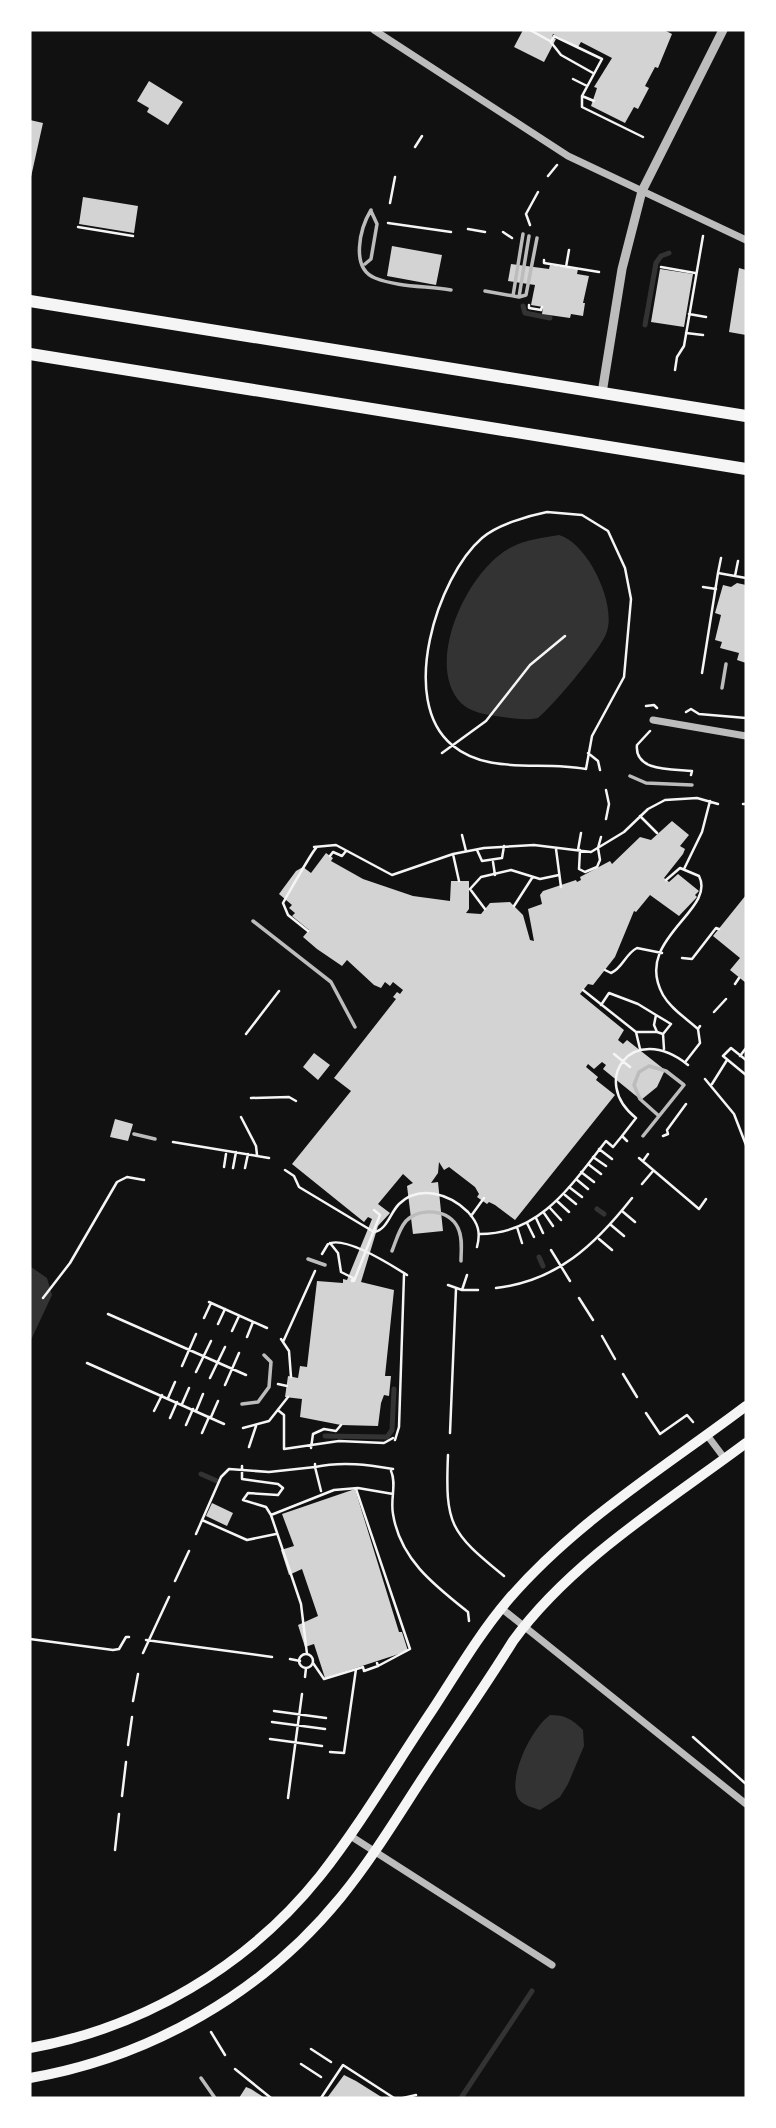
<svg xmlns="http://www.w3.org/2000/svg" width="776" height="2128" viewBox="0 0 776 2128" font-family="Roboto,sans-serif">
<rect width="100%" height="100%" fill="#111"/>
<path fill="#333" d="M 559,535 C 588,543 618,606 606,634 C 600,650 552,707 538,718 C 525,721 509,718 496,716 C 484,714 470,712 461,703 C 423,664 468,568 512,547 C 527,539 543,538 559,535 Z
M 31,1267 L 47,1278 L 52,1295 L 30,1342 Z
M 550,1715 C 565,1715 572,1719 583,1730 L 584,1746 L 568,1784 L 560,1797 L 540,1810 C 532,1807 520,1805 517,1796 C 509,1774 532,1728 550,1715 Z"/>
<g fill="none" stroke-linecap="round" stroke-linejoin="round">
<path stroke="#333" stroke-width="5" d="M 523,306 L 525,313 L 550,318
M 645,325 L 656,263 L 661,256 L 669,253
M 597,1209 L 604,1214
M 539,1257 L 543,1266
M 325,1436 L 387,1437 L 392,1430 L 394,1389
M 201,1474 L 217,1481
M 461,2098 L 532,1991"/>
</g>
<path fill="#d3d3d3" d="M 523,30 L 664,30 L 672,34 L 658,68 L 655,67 L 645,86 L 649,88 L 638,109 L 634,107 L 625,123 L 591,106 L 597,88 L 594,87 L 612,58 L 581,42 L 578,47 L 553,34 L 552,37 L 556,39 L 544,62 L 514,47 Z
M 149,81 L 183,102 L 168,125 L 147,112 L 149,108 L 137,101 Z
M 30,120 L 43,123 L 31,177 L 30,177 Z
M 83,197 L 138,206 L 134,233 L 79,224 Z
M 392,246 L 442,255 L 436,285 L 387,276 Z
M 511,264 L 549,269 L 550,265 L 578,269 L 577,274 L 589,276 L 583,303 L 585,303 L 583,316 L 571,314 L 570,318 L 542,314 L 543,307 L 531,305 L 535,285 L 508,281 Z
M 739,268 L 746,270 L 746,335 L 729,332 Z
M 660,269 L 693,274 L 684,327 L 651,322 Z
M 737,583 L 746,585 L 746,663 L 737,660 L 739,653 L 720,648 L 722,642 L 715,640 L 721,615 L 715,613 L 723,585 L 731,587 Z
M 672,821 L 689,835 L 680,846 L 685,849 L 683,854 L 664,878 L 669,882 L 678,874 L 699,891 L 695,895 L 697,897 L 679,916 L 650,895 L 636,912 L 634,911 L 615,957 L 593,985 L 588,984 L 580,994 L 624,1030 L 618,1040 L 623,1044 L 627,1040 L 665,1070 L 657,1087 L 641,1100 L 603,1069 L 606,1065 L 602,1062 L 594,1069 L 588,1064 L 586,1067 L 598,1077 L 596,1080 L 615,1095 L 515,1220 L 495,1205 L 489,1202 L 487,1204 L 477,1197 L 479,1194 L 475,1187 L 449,1167 L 444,1170 L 439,1162 L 438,1173 L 431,1183 L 438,1182 L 443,1231 L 413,1234 L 407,1186 L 413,1183 L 403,1174 L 378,1204 L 390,1213 L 378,1226 L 361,1282 L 394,1290 L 385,1376 L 391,1376 L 389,1396 L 384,1395 L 381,1403 L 378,1426 L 341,1425 L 300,1417 L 302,1399 L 285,1397 L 288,1376 L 298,1378 L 300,1366 L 307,1367 L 317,1281 L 343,1283 L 343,1279 L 347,1280 L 372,1219 L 368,1217 L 364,1222 L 292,1164 L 351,1091 L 334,1078 L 396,999 L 393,997 L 397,992 L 400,994 L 403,990 L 393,982 L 390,986 L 385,982 L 381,988 L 374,985 L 347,960 L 342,966 L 317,949 L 303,937 L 309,930 L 292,916 L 295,913 L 289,908 L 292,905 L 279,894 L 296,871 L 303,867 L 311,873 L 326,853 L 333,858 L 331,861 L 363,879 L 413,896 L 450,901 L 451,881 L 469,881 L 469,909 L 466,913 L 481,914 L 490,903 L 510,902 L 523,915 L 530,940 L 534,941 L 528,909 L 542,904 L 540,895 L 543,891 L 576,880 L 577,882 L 581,880 L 580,877 L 610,861 L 612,864 L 640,837 L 651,840 Z
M 746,895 L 746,983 L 730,970 L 740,958 L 713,936 Z
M 314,1053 L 330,1065 L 318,1080 L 303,1067 Z
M 115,1119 L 133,1124 L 128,1141 L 110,1137 Z
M 355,1489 L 399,1632 L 402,1632 L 408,1651 L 325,1678 L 314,1644 L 305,1647 L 298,1625 L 318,1616 L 302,1569 L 289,1575 L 281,1550 L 294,1546 L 282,1514 Z
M 212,1503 L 233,1513 L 227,1526 L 206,1516 Z
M 344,2075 L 356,2081 L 383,2098 L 327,2098 Z
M 246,2087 L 251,2089 L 265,2098 L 239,2098 Z"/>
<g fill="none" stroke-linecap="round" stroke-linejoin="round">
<path stroke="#f5f5f5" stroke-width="2.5" d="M 530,30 L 550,41 L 561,55 L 593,73
M 551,42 L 554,36 L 602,59 L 582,96 L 594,101
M 573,79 L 587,86
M 582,96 L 582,107 L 643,137
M 415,147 L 422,136
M 548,176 L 557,165
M 390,203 L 395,177
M 388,223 L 451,232
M 530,225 L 526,214 L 538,192
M 78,227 L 133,236
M 468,229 L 485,232
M 503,232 L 512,238
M 544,260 L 544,263 L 599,272
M 566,267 L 569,250
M 661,267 L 695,273
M 529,305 L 529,308 L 541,310 L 542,307
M 689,314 L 706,317
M 686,333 L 703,335
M 675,370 L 677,357 L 684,346 L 703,236
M 547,512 L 582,515 L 608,531 L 625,568 L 631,599 L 624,677 L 592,736 L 586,769 C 541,760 489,776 452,745 C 398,701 437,577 482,538 C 497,525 527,516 547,512 Z
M 718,573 L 721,558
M 735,576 L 738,561
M 703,587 L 716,589
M 702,673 L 718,573 L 746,578
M 646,706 L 654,705 L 657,708
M 686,712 L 691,709 L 699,714 L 746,718
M 650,731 L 637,745 C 634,772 673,769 692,771 L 691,775
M 442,753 L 486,721 L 530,665 L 565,636
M 588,753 L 598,761 L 600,770
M 606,790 L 609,804 L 606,819
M 743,804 L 746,804
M 640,816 L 657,833
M 462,835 L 466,851
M 314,847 L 336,845 L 392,875 L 453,854 L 484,848 L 534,845 L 591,852 L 624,832 L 648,809 L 665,800 L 697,798 L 718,804
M 556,849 L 561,887
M 477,850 L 482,861 L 502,858 L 504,846
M 578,850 L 581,833
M 580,850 L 579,869 L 585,872 L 597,867 L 600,860 L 598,848 L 601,837
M 453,854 L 459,881
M 330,856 L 333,852 L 342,856 L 346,851
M 493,862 L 495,875
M 684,869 L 702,832 L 710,801
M 666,880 L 680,868 L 699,876 C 717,911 632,939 663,995 C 671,1009 686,1018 698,1029 L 700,1026
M 514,906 L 532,878
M 485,909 L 470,889 L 481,877 L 511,870 L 540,879 L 559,875
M 308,931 L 288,915 L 283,903 C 288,894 312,852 316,848
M 682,958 L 692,959 L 716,928 L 719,929
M 605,970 L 611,973 C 623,968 625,954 637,948 L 662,953
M 735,984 L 739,978
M 583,990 L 636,1032 L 657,1032
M 601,1005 L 609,993 L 638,1004 L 656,1015
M 714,1012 L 726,999
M 636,1032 L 640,1049
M 246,1034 L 279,991
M 663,1034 L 671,1024 L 656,1015 L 654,1025 L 657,1032 L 663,1034 L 664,1049
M 614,1054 L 630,1067
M 740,1056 L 746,1048
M 746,1060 L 731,1048 L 723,1056 L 746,1075
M 686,1061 L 700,1043 L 698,1029
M 705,1079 L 734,1114 L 746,1145
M 712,1084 L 727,1060
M 251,1098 L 289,1097 L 296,1101
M 241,1117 L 256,1146 L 257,1155
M 622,1136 L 636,1118 C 589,1081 632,1020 688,1065
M 663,1136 L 668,1134 L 667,1130 L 686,1104
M 173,1142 L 269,1158
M 599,1149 L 612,1159
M 593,1157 L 606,1166
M 639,1158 L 699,1209 L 706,1199
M 643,1161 L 648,1154
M 588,1164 L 601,1174
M 224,1167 L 226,1154
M 233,1168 L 236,1152
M 245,1168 L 248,1154
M 285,1170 L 294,1176 L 299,1187 L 374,1232 C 387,1230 390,1213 399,1204 C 419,1184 450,1194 468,1212 C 478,1223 481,1232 477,1247
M 581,1172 L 594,1182
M 576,1179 L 588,1189
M 642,1184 L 653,1171
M 569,1187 L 582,1197
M 565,1195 L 576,1204
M 557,1201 L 569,1212
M 550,1208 L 561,1220
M 622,1211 L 635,1222
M 544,1213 L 553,1226
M 471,1216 L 484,1198
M 536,1218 L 543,1233
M 527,1223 L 534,1237
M 611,1225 L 624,1236
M 517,1227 L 522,1243
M 480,1234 C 541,1234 572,1184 606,1141 L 613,1147 L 622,1136 L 627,1141
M 599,1239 L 612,1250
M 330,1243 L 338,1253 L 341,1272 L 353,1278 L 352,1281
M 551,1250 L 570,1281
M 322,1254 L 328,1244 C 345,1235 393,1266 407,1275
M 354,1281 L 380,1215 L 374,1210
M 448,1285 L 462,1290 L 478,1290
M 496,1288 C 557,1281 595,1245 632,1198
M 462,1290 L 467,1275
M 43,1298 L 70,1263 L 117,1182 L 127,1177 L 144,1180
M 579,1298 L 593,1320
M 209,1302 L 267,1328
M 108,1314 L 246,1375
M 204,1318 L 211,1303
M 218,1324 L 225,1309
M 232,1331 L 239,1316
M 602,1336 L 615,1359
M 247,1337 L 253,1322
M 281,1339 L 289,1351 L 291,1377
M 283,1342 L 315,1271
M 87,1363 L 224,1424
M 182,1366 L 196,1334
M 196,1372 L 211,1341
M 623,1374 L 637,1397
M 210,1378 L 225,1347
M 278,1384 L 287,1386
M 225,1385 L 239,1353
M 168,1398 L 175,1382
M 182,1404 L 189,1388
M 154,1411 L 162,1395
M 196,1411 L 203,1394
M 279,1411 L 284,1415 L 284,1449 L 339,1441 L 384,1443 L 393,1438
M 646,1413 L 660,1434 L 687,1415 L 693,1422
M 211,1417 L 218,1401
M 170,1418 L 177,1402
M 186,1425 L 193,1409
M 243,1428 L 269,1421 L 288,1397
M 202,1433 L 209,1417
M 450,1433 L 456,1289
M 395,1440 L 399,1427 L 404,1275
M 249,1447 L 256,1426
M 311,1448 L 313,1434 L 324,1429 L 336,1431 L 341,1425
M 448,1455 C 445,1525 450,1532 504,1576
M 242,1466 L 242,1479 L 278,1484 L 283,1488 L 278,1495 L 248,1493 L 243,1500 L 266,1507 L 271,1515 L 301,1604 L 307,1654
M 391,1471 C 397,1484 390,1499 393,1514 C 400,1559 434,1585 468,1612 L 469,1621
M 356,1489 L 410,1649 L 378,1666
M 321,1491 L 315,1467 C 343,1461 369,1465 393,1469
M 271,1515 L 334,1490 L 358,1488 L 393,1494
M 202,1520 L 247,1540 L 276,1534
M 196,1534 L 221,1477 L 229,1469 L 269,1472 L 315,1467 L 315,1464
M 175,1581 L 189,1551
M 30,1639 L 113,1650 L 119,1649 L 126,1637 L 129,1637
M 146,1640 L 272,1657
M 143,1653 L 169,1597
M299 1661a7 7 0 1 1 14 0a7 7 0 1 1-14 0Z
M 290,1659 L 300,1661
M 313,1663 L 324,1679 L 363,1667 L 364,1671 L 378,1666 L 377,1663
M 305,1677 L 306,1668
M 133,1701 L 138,1674
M 274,1711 L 326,1718
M 272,1722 L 325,1729
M 693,1737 L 746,1784
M 270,1739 L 322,1746
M 128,1745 L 132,1717
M 330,1752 L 344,1753 L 356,1669
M 122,1796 L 126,1762
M 288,1798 L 302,1694
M 115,1850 L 119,1814
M 211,2032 L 225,2055
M 311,2049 L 331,2062
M 301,2064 L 321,2077
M 235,2069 L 271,2098
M 321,2098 L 343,2065 L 394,2098
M 403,2098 L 416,2095"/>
<path stroke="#bcbcbc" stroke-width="3.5" d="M 371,210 C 360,228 350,268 375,278 C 397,287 428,286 451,290
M 365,264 L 371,259 L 377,224 L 371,211
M 485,291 L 519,297 L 526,295 L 537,238
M 513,296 L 523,234
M 519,297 L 529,236
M 722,688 L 726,664
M 630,776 L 646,783 L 692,785
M 253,921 L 331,982 L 355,1027
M 134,1134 L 155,1139
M 643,1136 L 684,1085 L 666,1071 L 649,1066 L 639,1072 L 634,1085 L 640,1099 L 659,1116
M 392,1251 C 396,1241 399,1229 406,1221 C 420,1207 449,1209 458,1228 C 463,1238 461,1250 461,1261
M 308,1259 L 325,1265
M 242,1404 L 258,1402 L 269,1387 L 271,1362 L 264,1355
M 201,2078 L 215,2098"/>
<path stroke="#bcbcbc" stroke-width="7" d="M 374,30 L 568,156 L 746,240
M 653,720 L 746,736
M 707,1435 L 725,1459
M 501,1608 L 746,1804
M 349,1835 L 552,1965"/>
<path stroke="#bcbcbc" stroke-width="9" d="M 602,393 L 622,269 L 642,191 L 723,30"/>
<path stroke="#f5f5f5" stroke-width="10" d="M 30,2048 C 143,2028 248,1966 320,1876 C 361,1824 396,1764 433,1709 C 457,1672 480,1633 508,1600 C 575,1522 665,1467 746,1406
M 30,2078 C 151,2057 263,1993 341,1897 C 371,1860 396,1819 422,1779 C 452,1733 484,1688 513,1641 C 571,1561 667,1502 746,1443"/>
<path stroke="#f5f5f5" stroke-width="12" d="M 30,301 L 746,416
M 30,354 L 746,469"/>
</g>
<rect width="776" height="2128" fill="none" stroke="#ffffff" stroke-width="63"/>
</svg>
